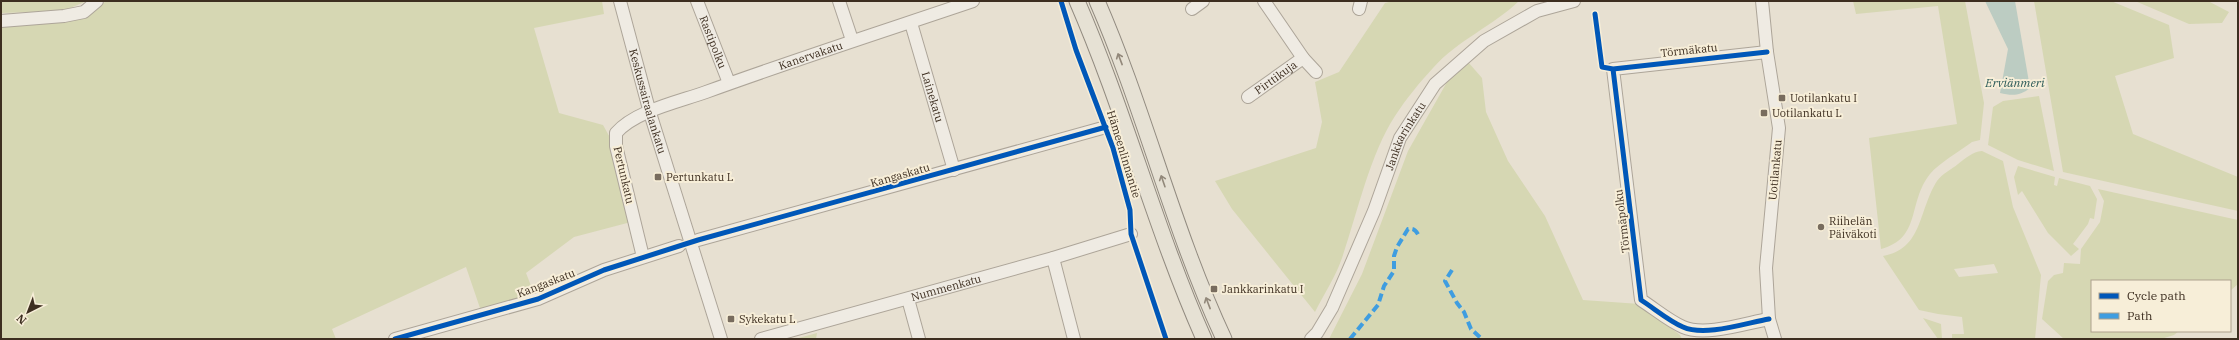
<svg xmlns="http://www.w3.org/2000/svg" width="2239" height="340" viewBox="0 0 2239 340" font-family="'IBM Plex Serif',serif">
<rect width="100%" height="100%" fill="#e7e0d1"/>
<path fill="#d6d7b3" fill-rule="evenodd" d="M 1,1 L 87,1 L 63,11 L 1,13 Z
M 106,1 L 602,1 L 604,14 L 534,28 L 559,113 L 603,125 L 613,143 L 631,222 L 574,237 L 526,273 L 535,296 L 481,311 L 466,267 L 332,329 L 336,339 L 1,339 L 1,24 L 85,17 Z
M 1393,1 L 1519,1 C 1493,26 1458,40 1433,68 C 1420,82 1406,99 1395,116 C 1370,154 1357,214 1342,258 C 1336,276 1324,294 1315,312 L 1232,209 L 1215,181 L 1316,148 L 1322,122 L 1315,82 L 1339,72 L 1385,3 Z
M 1853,1 L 1965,1 L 1984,103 L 1980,140 L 1972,142 C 1960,151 1939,163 1930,174 C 1907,203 1922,238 1881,249 L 1869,138 L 1957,124 L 1938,6 L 1856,14 Z
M 2034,1 L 2111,1 L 2169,25 L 2174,58 L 2115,76 L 2133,134 L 2238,177 L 2238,211 L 2063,172 Z
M 2135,1 L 2208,1 L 2229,12 L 2222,23 L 2189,24 Z
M 1468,62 L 1482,78 L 1486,112 L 1508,161 L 1545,216 L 1583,300 L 1640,304 L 1680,335 L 1682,339 L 1329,339 L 1362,274 L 1408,151 L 1447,82 Z
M 2039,96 L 2054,171 L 2018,160 L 1988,145 L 1993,107 L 2003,101 Z
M 1982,151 L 2003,161 L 2013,207 L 2041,275 L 2035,339 L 1952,339 L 1952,334 L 1964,334 L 1962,317 L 1938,314 L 1919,310 L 1883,256 C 1923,249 1918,211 1937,181 C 1942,174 1952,169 1958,164 C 1966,158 1972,152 1982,151 ZM 1994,264 L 1998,273 L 1959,277 L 1954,269 Z
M 2018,166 L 2055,177 L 2054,185 L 2057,186 L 2059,178 L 2090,186 L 2097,199 L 2094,219 L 2090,218 L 2088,224 L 2073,244 L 2079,249 L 2071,256 L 2048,233 L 2022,191 L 2018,195 L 2014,177 Z
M 2098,189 L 2238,220 L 2238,284 L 2230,291 L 2230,281 L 2092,281 L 2092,331 L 2179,331 L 2174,335 L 2161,339 L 2064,339 L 2042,319 L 2048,281 L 2054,275 L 2063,273 L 2064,263 L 2080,264 L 2081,249 L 2100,222 L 2104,201 Z
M 1923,318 L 1941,324 L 1942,339 L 1938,339 Z
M 817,333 L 816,339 L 795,339 Z"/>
<path fill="#bcccc2" d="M 1985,1 L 2015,1 L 2030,88 C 2020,96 2012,96 2000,93 L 2008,49 Z"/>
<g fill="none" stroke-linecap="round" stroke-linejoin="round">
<defs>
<g id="minor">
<path id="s1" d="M 620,1 L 650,113 L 721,339"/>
<path id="s2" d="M 697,1 L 729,83"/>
<path d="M 839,1 L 852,40"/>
<path d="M 1264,1 L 1303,58 L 1316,72"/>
<path d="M 1762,1 L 1767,52 L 1779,128 L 1766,268 L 1769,319 L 1775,339"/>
<path d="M 1192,9 L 1203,1"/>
<path d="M 1359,9 L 1361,1"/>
<path d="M 1,21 L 64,16 L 84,12 L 97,1"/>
<path id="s3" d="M 911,23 L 954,170"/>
<path d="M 1767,52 L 1613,69 L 1641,300 C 1655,309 1669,321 1683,327 C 1705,337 1746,323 1769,319"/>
<path id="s4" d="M 1248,97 L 1303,58"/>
<path d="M 698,240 L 1106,127"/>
<path id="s5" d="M 643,257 L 616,146 L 616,133 C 635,111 678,102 706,92 C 794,60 884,31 973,1"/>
<path d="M 1053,258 L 1074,339"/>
<path d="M 908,299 L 919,339"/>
<path d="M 395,339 L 538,299 L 604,270 L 679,246"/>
<path id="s6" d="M 761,339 L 1053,258 L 1131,234"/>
<path id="s7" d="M 1311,339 L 1317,333 L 1332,308 L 1374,211 L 1400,138 L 1435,84 L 1484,41 L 1537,11 L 1574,1"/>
</g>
<path id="major" d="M 1077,1 C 1125,111 1155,229 1204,339
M 1097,1 C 1145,111 1173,230 1224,339"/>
</defs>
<use href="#minor" stroke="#ada599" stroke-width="14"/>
<use href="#major" stroke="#928b80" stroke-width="17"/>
<use href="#minor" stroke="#efebe3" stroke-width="12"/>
<use href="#major" stroke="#e6e1d4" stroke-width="15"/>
<path stroke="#3f9de0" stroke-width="4" stroke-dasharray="8 4" stroke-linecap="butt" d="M 1452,270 L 1445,281 L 1457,303 L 1464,312 L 1471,329 L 1482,339
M 1350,339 L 1378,305 L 1384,286 L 1394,271 L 1394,256 L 1397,247 L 1408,229 C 1415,228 1416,231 1419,236"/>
<defs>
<path id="cycleway" d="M 1061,1 L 1076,50 L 1113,148 L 1130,210 L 1131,234 L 1166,339
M 1595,14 L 1602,67 L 1613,69 L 1767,52
M 1613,69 L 1641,300 C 1655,309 1669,321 1683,327 C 1705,337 1746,323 1769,319
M 395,339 L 538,299 L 604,270 L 698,240 L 1106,127"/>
</defs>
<use href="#cycleway" stroke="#f7eed8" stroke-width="8"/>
<use href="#cycleway" stroke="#0057b8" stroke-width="5"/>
</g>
<defs><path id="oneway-shaft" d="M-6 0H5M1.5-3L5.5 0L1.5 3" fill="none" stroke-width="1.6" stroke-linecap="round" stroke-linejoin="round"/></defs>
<g stroke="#92887a">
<use href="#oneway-shaft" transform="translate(1120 59) rotate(-111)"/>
<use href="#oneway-shaft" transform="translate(1163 181) rotate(-109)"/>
<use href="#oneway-shaft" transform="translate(1208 303) rotate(-111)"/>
</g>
<g fill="#786c5e" stroke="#f7eed8" stroke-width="1.5">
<rect x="1778" y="94" width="8" height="8" rx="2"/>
<rect x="1760" y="109" width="8" height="8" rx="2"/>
<rect x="654" y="173" width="8" height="8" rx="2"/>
<circle cx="1821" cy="227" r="4"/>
<rect x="1210" y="285" width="8" height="8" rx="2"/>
<rect x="727" y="315" width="8" height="8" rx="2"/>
</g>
<g text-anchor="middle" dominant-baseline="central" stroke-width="4" stroke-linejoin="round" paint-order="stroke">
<g font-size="11" fill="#3d2e20" stroke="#f7eed8">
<text stroke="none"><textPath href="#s2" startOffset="44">Rastipolku</textPath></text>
<text transform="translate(1689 50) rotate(-6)">Törmäkatu</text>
<text stroke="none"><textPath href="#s5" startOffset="338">Kanervakatu</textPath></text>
<text stroke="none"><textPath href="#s4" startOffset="34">Pirttikuja</textPath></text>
<text stroke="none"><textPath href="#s3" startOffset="77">Lainekatu</textPath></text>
<text stroke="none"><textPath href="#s1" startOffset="104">Keskussairaalankatu</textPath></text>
<text stroke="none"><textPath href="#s7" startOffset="225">Jankkarinkatu</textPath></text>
<text transform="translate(1124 154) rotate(73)">Hämeenlinnantie</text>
<text transform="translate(1775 170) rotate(-85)">Uotilankatu</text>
<text transform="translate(624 175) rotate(77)">Pertunkatu</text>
<text transform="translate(900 175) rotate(-16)">Kangaskatu</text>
<text transform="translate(1622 221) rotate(-97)">Törmäpolku</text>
<text transform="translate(546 283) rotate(-21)">Kangaskatu</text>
<text stroke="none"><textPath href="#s6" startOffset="192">Nummenkatu</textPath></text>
</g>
<g font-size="11" fill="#3d2e20" stroke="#f7eed8" text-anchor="start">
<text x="1790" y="98">Uotilankatu I</text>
<text x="1772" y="113">Uotilankatu L</text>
<text x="666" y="177">Pertunkatu L</text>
<text x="1829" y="221">Riihelän<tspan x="1829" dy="13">Päiväkoti</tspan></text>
<text x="1222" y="289">Jankkarinkatu I</text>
<text x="739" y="319">Sykekatu L</text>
</g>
<g font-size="12" font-style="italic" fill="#2f5d5a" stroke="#f7eed8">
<text x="2015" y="82">Erviänmeri</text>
</g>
</g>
<rect width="2239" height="340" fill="none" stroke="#3d2e20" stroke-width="4"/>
<rect x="2091" y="280" width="140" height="52" fill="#f7eed8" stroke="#ada18e"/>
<rect x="2099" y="293" width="20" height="6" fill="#0057b8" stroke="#ada18e"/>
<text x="2127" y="300" font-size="12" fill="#3d2e20">Cycle path</text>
<rect x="2099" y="313" width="20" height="6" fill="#3f9de0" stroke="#ada18e"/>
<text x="2127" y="320" font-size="12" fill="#3d2e20">Path</text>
<g transform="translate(28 312) rotate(222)" stroke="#f7eed8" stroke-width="3" paint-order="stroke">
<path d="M0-3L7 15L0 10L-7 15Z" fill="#3d2e20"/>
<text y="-6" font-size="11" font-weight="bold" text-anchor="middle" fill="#3d2e20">N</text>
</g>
</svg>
